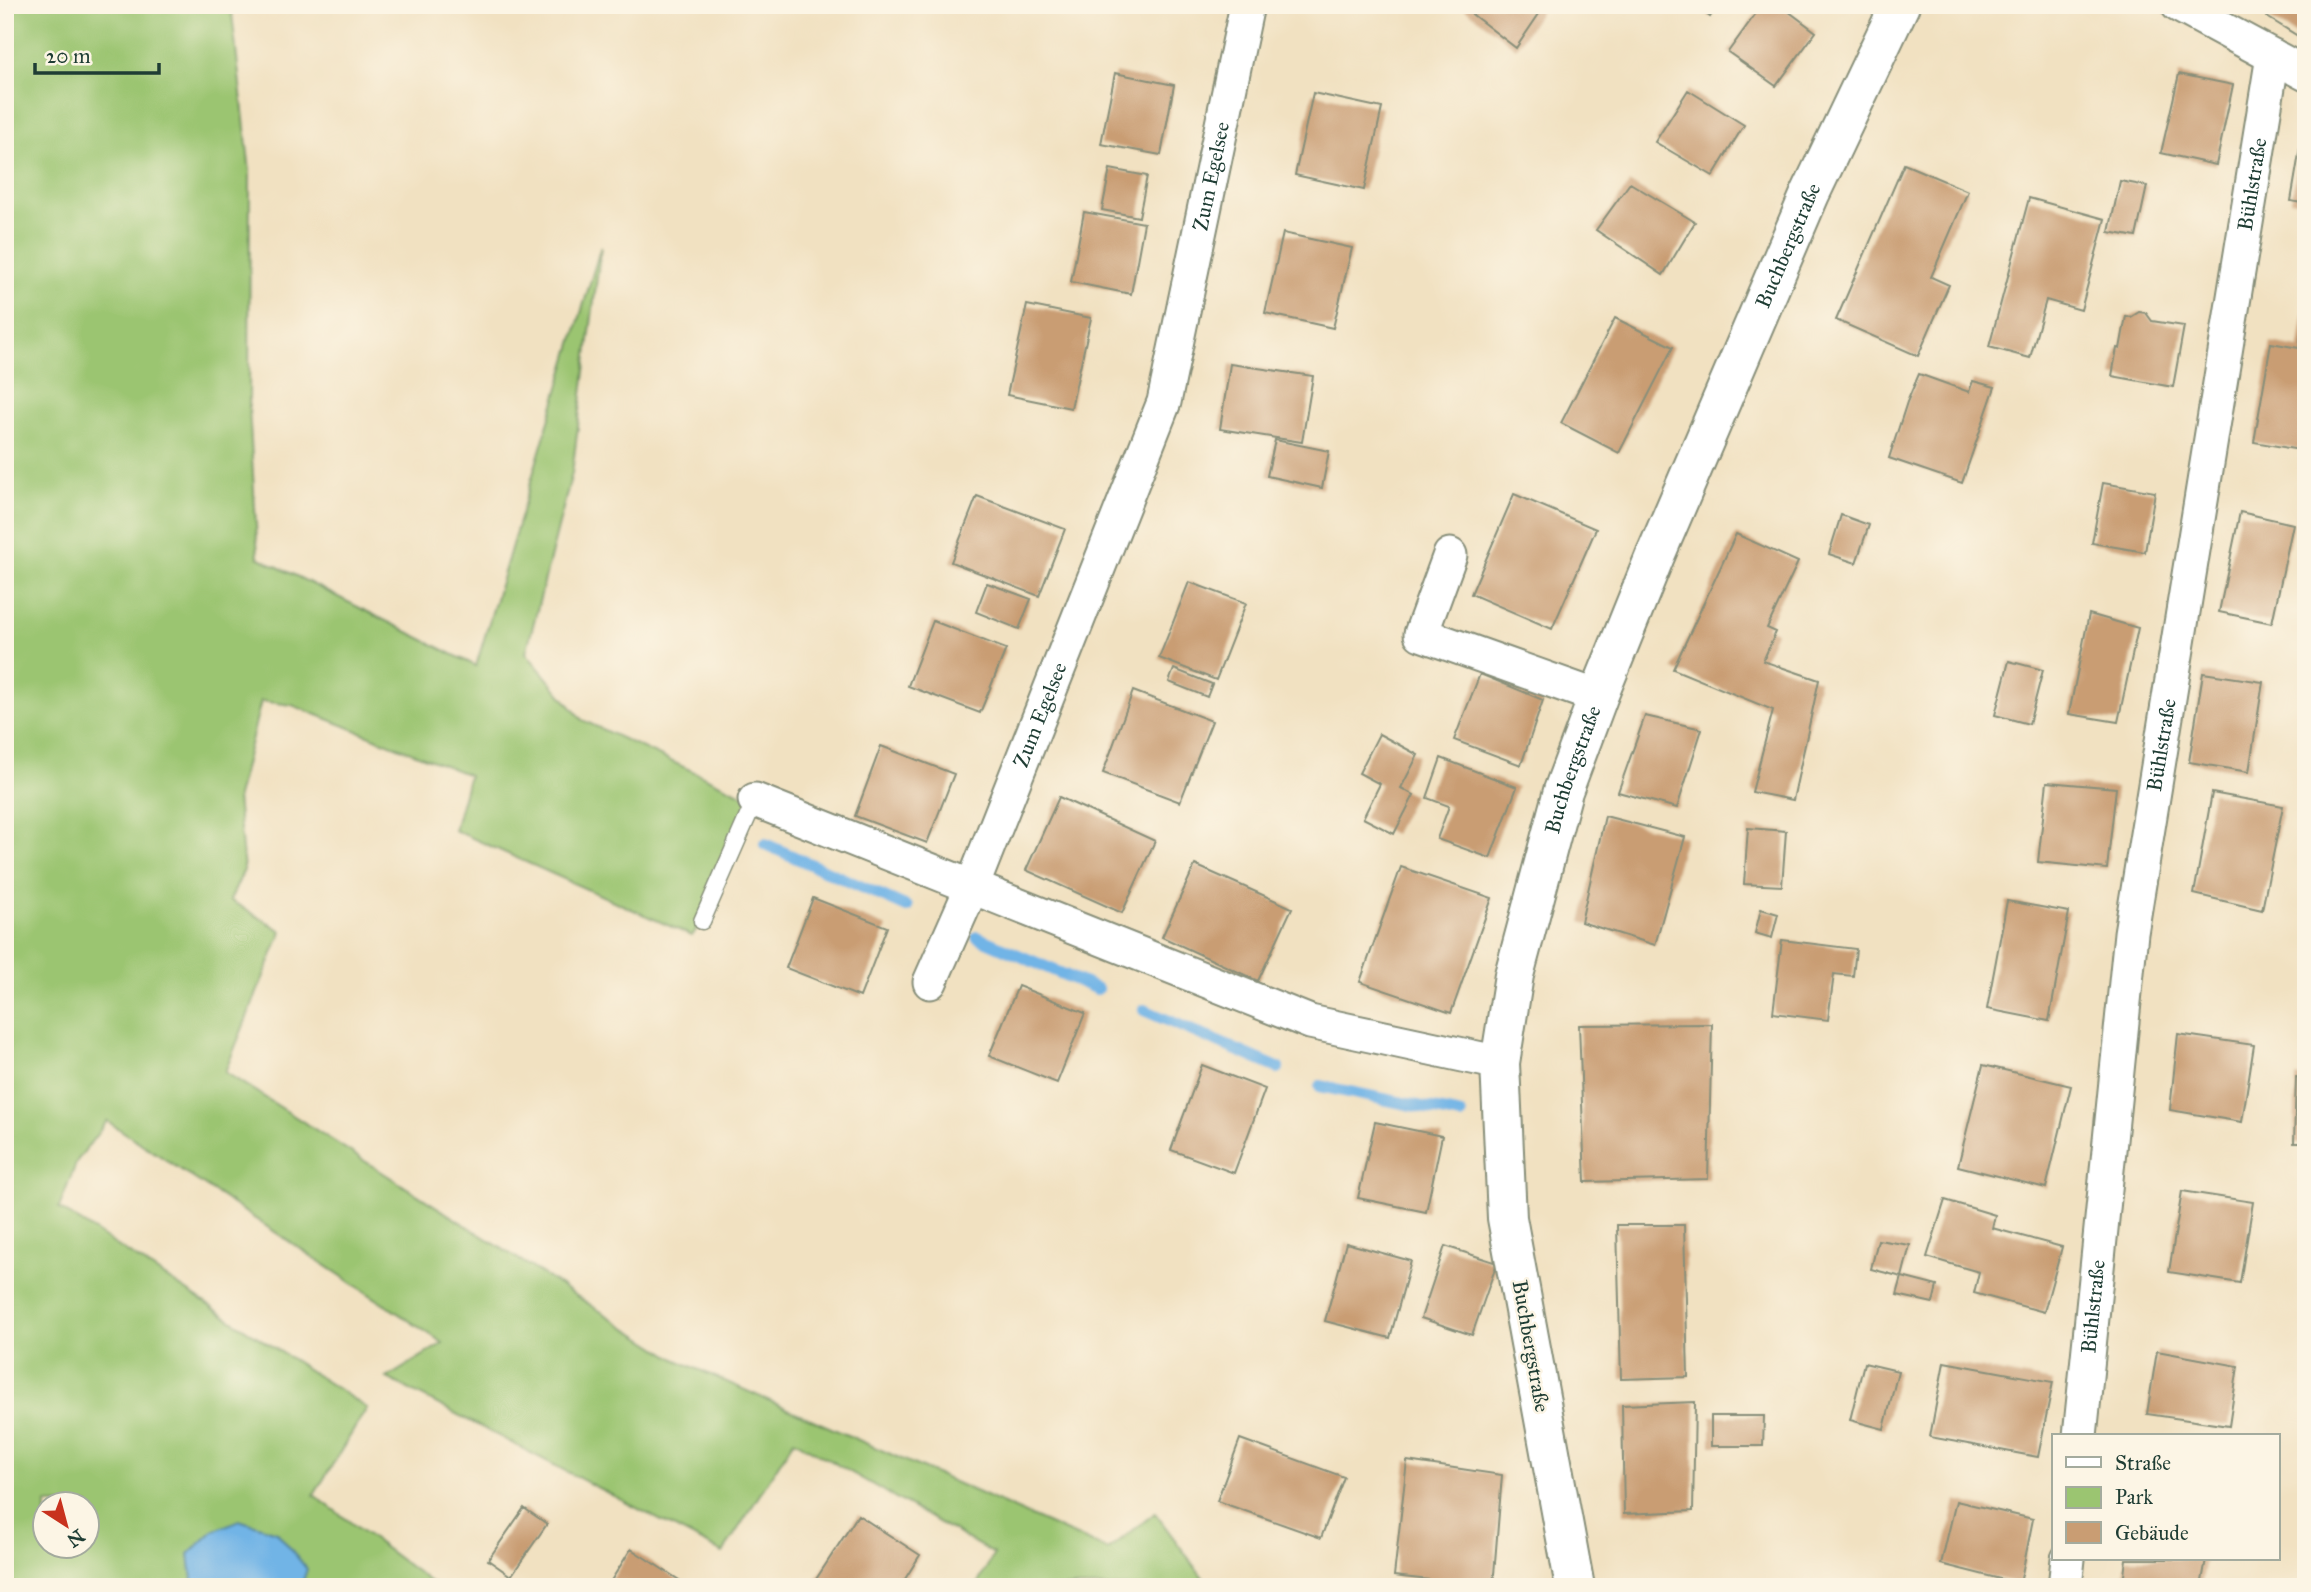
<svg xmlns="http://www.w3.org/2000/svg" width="2311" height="1592" viewBox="0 0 2311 1592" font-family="'IM FELL Great Primer',serif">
<rect width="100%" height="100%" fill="#fcf5e5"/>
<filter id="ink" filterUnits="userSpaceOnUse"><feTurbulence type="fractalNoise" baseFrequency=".0143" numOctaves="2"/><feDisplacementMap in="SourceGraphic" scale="14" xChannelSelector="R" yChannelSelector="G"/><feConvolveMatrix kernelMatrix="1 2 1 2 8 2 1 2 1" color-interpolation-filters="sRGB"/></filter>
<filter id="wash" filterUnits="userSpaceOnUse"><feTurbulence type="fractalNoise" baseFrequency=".00686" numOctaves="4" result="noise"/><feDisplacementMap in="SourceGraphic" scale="28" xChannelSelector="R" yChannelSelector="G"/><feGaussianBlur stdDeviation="1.57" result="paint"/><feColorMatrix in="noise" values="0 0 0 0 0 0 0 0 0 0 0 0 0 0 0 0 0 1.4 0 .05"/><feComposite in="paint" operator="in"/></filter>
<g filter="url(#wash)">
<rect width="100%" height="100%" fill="#f1e1c1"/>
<path fill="#9bc571" stroke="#5d8152" stroke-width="2" fill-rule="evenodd" d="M 5,5 L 231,5 L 250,172 L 249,408 L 258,557 L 476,666 L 601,246 L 572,473 L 526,653 L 582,720 L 755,800 L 702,921 L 692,936 L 454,830 L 469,775 L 292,705 L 261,701 L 237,797 L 244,870 L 230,900 L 282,931 L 225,1072 L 677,1360 L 1108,1550 L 1155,1513 L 1210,1587 L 976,1587 L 994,1554 L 794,1440 L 723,1553 L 387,1378 L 443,1343 L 107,1121 L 77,1161 L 59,1208 L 367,1408 L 314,1495 L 437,1587 L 20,1587 L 5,1579 ZM 46,1504 L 88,1504 L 88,1546 L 46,1546 Z"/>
<path fill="#71b4e6" stroke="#48788d" stroke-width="2" d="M 239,1520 L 277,1532 L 307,1569 L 301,1587 L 198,1587 L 192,1580 L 189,1554 L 213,1531 Z"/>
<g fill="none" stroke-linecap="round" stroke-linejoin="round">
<path stroke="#71b4e6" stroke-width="12" d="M 765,844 L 907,907
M 977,937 L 1097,989
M 1144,1010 L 1278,1068
M 1320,1086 L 1461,1115"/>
</g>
<g id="blocks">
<path fill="#c99d73" d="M 1460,5 L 1545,5 L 1516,48 Z
M 1695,5 L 1718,5 L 1710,17 Z
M 1762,5 L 1780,5 L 1816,32 L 1776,86 L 1728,52 Z
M 2274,5 L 2306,5 L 2306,41 L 2267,17 Z
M 1115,73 L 1174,85 L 1161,155 L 1101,144 Z
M 2179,74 L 2233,85 L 2216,165 L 2161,153 Z
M 1688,90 L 1744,125 L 1713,176 L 1655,142 Z
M 1313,93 L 1382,108 L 1364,190 L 1295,175 Z
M 2302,136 L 2306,137 L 2306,204 L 2291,201 Z
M 1904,164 L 1968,191 L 1931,277 L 1949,285 L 1918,356 L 1836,320 Z
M 1110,169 L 1147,176 L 1139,217 L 1102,210 Z
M 2120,181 L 2147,186 L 2136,237 L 2109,232 Z
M 1630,183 L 1695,222 L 1663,275 L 1596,230 Z
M 2029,198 L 2105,219 L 2081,310 L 2046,300 L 2030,358 L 1989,347 Z
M 1084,212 L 1144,223 L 1131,294 L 1071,282 Z
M 1283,233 L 1352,248 L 1333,328 L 1265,313 Z
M 1027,305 L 1091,318 L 1071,408 L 1007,395 Z
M 2304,310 L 2306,310 L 2306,451 L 2254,442 L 2271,343 L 2299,348 Z
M 2139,312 L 2146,313 L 2152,321 L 2184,326 L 2173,387 L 2112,376 L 2117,348 L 2120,349 L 2126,316 L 2131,317 Z
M 1615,318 L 1673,347 L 1619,453 L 1561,423 Z
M 1230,364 L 1313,376 L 1302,442 L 1220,429 Z
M 1919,374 L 1969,392 L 1973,381 L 1995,387 L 1962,483 L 1889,458 L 1907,402 Z
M 1275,440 L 1329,451 L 1322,488 L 1267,476 Z
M 2103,483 L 2155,492 L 2145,552 L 2092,543 Z
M 1514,494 L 1596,529 L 1552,629 L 1471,594 Z
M 977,496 L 1065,529 L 1039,596 L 951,562 Z
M 2240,512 L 2293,524 L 2272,623 L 2219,612 Z
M 1841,515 L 1869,525 L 1856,563 L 1829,554 Z
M 1736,534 L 1798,562 L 1767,628 L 1776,632 L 1763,661 L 1819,680 L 1793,800 L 1752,792 L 1773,710 L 1673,669 Z
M 1189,582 L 1246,603 L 1216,680 L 1159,658 Z
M 987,583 L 1031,599 L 1019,629 L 976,612 Z
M 2089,614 L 2138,628 L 2118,722 L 2069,714 Z
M 933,621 L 1006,649 L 980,713 L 908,686 Z
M 2009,661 L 2043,670 L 2029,724 L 1995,715 Z
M 1174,669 L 1212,684 L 1207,697 L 1169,682 Z
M 2203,673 L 2263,682 L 2249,772 L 2189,762 Z
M 1480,674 L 1543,700 L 1521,765 L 1454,740 Z
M 1133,691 L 1212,721 L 1180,802 L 1103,773 Z
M 1645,716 L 1702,729 L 1677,808 L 1618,792 Z
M 1379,734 L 1418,755 L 1401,788 L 1414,795 L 1394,834 L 1363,818 L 1380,784 L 1359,773 Z
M 881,746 L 954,774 L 927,843 L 855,816 Z
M 1441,758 L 1517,787 L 1490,858 L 1437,839 L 1449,806 L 1427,798 Z
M 2047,782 L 2116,788 L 2107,869 L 2038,862 Z
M 2212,793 L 2283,806 L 2262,910 L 2194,894 Z
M 1059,797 L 1155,841 L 1122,913 L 1026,870 Z
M 1605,816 L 1685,837 L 1655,945 L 1581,922 Z
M 1748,828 L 1786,831 L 1782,886 L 1744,884 Z
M 1195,865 L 1292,908 L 1258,981 L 1162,937 Z
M 1401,867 L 1492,898 L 1451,1013 L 1360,982 Z
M 813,898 L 887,927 L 860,997 L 786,968 Z
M 2007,901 L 2069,912 L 2049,1021 L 1987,1009 Z
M 1761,909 L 1778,914 L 1772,938 L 1755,933 Z
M 1782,940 L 1856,949 L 1853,976 L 1834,974 L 1828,1020 L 1773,1013 Z
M 1018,986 L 1085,1013 L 1057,1083 L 989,1056 Z
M 1712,1024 L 1708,1179 L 1585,1182 L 1579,1025 Z
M 2178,1034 L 2254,1045 L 2242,1122 L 2170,1110 Z
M 1202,1065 L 1265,1089 L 1234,1173 L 1171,1150 Z
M 1983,1065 L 2071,1086 L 2046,1188 L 1958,1166 Z
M 2296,1077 L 2306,1078 L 2306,1143 L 2294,1143 Z
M 1375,1122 L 1442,1136 L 1426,1212 L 1358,1198 Z
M 2182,1191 L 2253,1202 L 2240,1283 L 2169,1272 Z
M 1945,1200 L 1995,1215 L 1992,1228 L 2062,1247 L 2044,1312 L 1974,1293 L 1979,1272 L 1927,1257 Z
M 1617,1225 L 1684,1225 L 1688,1377 L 1621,1379 Z
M 1878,1240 L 1910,1245 L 1902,1277 L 1871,1269 Z
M 1346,1243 L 1411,1261 L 1390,1338 L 1325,1321 Z
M 1445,1246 L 1497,1263 L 1472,1335 L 1421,1318 Z
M 1902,1277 L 1937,1286 L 1933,1303 L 1897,1295 Z
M 2157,1351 L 2238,1366 L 2229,1426 L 2147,1414 Z
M 1944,1362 L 2053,1382 L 2038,1457 L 1930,1437 Z
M 1864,1363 L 1898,1371 L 1884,1429 L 1850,1420 Z
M 1695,1402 L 1693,1511 L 1624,1514 L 1622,1405 Z
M 1711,1416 L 1764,1416 L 1763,1446 L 1711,1446 Z
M 1240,1439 L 1344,1477 L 1321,1538 L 1217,1501 Z
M 1407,1461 L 1502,1475 L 1493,1587 L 1394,1576 Z
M 1956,1501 L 2033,1519 L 2020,1584 L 1941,1564 Z
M 524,1508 L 547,1524 L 511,1576 L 488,1560 Z
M 858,1515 L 920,1555 L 900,1587 L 811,1587 Z
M 631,1549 L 690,1587 L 607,1587 Z
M 2126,1559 L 2206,1559 L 2201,1587 L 2143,1587 L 2123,1584 Z"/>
</g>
</g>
<g filter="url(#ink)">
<use href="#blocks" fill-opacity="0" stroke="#888f7a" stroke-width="2"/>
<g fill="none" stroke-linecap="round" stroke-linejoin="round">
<defs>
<path id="lane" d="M 702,921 L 755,800"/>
<g id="street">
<path d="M 2178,5 L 2306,74"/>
<path d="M 1450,555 L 1421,634 L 1598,697"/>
<path d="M 755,800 L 1310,1022 L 1500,1063"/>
<path id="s1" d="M 930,982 L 972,887 L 1164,402 L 1247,5"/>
<path id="s2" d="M 2080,1436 L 2131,933 L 2273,56"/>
<path d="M 2065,1587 L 2068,1559"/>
</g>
<g id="secondary">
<path id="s3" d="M 1575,1587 L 1507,1218 L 1500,1063 L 1514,975 L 1563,791 L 1598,697 L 1655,556 L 1810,194 L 1900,5"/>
</g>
</defs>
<use href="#lane" stroke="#888f7a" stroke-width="19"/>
<use href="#street" stroke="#888f7a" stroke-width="37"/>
<use href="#secondary" stroke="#888f7a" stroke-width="42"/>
<use href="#lane" stroke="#fff" stroke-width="16"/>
<use href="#street" stroke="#fff" stroke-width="33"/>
<use href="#secondary" stroke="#fff" stroke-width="38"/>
</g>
</g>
<g text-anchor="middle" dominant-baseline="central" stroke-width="5" stroke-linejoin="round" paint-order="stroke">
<g font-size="21" fill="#1f3d34" stroke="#fcf5e5">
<text stroke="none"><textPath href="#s1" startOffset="856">Zum Egelsee</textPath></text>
<text stroke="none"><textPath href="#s2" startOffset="1264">Bühlstraße</textPath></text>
<text stroke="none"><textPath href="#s3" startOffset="1400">Buchbergstraße</textPath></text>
<text stroke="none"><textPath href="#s1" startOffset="289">Zum Egelsee</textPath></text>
<text stroke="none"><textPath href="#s2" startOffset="696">Bühlstraße</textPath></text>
<text stroke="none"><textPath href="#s3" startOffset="833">Buchbergstraße</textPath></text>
<text stroke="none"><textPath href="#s2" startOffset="130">Bühlstraße</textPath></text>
<text transform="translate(1531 1346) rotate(80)">Buchbergstraße</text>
</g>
</g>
<rect width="2311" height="1592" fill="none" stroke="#fcf5e5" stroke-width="28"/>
<rect x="2052" y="1434" width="228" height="126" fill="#fcf5e5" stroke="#a4ab9e" stroke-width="2"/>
<rect x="2066" y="1457" width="35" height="10" fill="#ffffff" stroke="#a4ab9e" stroke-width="2"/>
<text x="2115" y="1470" font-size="21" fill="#1f3d34">Straße</text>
<rect x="2066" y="1487" width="35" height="21" fill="#9bc571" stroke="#a4ab9e" stroke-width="2"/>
<text x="2115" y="1504" font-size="21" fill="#1f3d34">Park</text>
<rect x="2066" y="1522" width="35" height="21" fill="#c99d73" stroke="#a4ab9e" stroke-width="2"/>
<text x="2115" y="1540" font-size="21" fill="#1f3d34">Gebäude</text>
<g transform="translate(66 1525) rotate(144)"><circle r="33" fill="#fcf5e5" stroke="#a4ab9e" stroke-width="2"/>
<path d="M0-5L12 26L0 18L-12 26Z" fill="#c8321e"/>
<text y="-10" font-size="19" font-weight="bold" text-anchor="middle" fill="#1f3d34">N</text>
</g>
<path d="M35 63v10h124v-10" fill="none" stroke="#1f3d34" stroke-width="3.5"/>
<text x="46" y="63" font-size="21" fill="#1f3d34" stroke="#fcf5e5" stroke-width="5" paint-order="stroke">20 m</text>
</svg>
